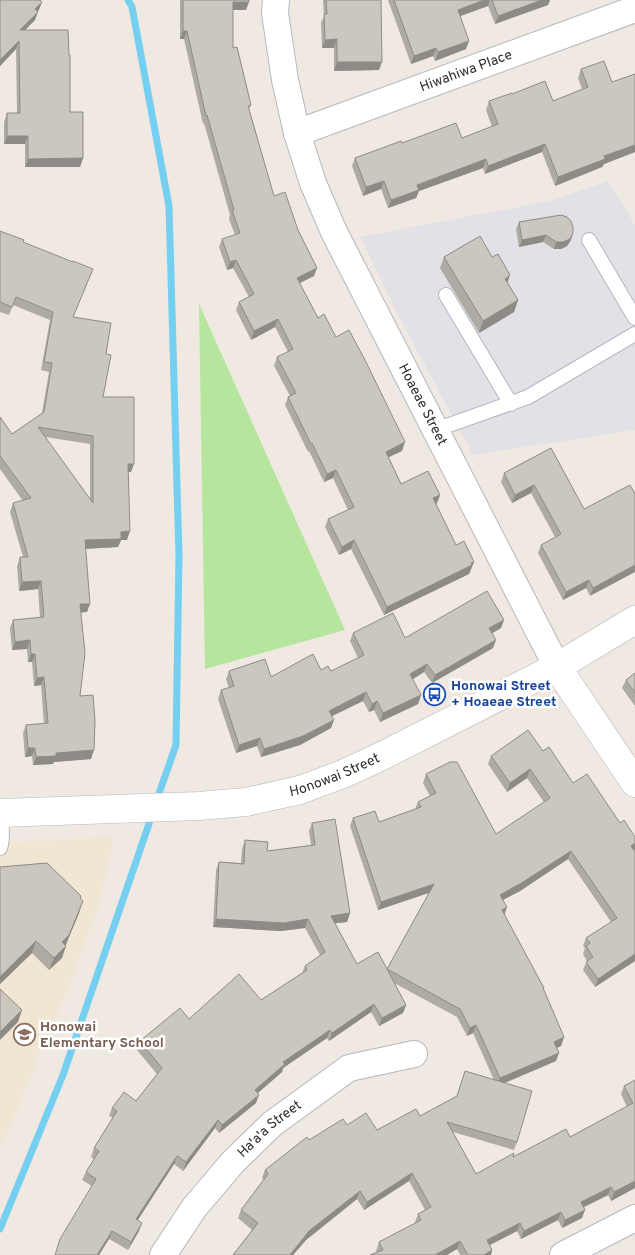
<svg xmlns="http://www.w3.org/2000/svg" width="635" height="1255" viewBox="0 0 635 1255" font-family="Overpass,sans-serif">
<rect width="100%" height="100%" fill="#efe9e1"/>
<path fill="#e3e1e8" d="M 608,181 L 635,225 L 635,430 L 473,455 L 395,309 L 360,237 L 550,201 Z"/>
<path fill="#f0e6d1" d="M 114,837 L 100,901 L 72,979 L 0,1149 L 0,843 Z"/>
<path fill="#b6e59e" d="M 199,304 L 345,630 L 205,669 Z"/>
<g fill="none" stroke-linecap="round" stroke-linejoin="round">
<path stroke="#75cff0" stroke-width="7" d="M 128,0 L 132,7 L 169,206 L 179,556 L 176,745 L 156,802
M 0,1229 L 63,1075 L 152,815"/>
<defs>
<path id="lane" d="M 589,240 L 635,318
M 446,295 L 511,404
M 435,430 L 528,397 L 635,334
M 0,848 C 4,838 1,824 1,813"/>
<g id="street">
<path id="s1" d="M 276,0 L 275,13 L 285,80 L 297,133 L 313,183 L 334,232 L 557,667"/>
<path id="s2" d="M 297,133 L 635,9"/>
<path id="s3" d="M 163,1255 L 194,1208 L 233,1162 L 272,1124 L 349,1068 L 414,1054"/>
<path d="M 563,1255 L 635,1218"/>
</g>
<g id="secondary">
<path d="M 557,667 L 635,783"/>
<path id="s4" d="M 0,813 L 199,806 L 246,802 L 300,790 L 343,774 L 382,756 L 557,667 L 635,620"/>
</g>
</defs>
<use href="#lane" stroke="#b4b7c1" stroke-width="16"/>
<use href="#street" stroke="#b4b7c1" stroke-width="28"/>
<use href="#secondary" stroke="#b4b7c1" stroke-width="29"/>
<use href="#lane" stroke="#fff" stroke-width="14"/>
<use href="#street" stroke="#fff" stroke-width="26"/>
<use href="#secondary" stroke="#fff" stroke-width="28"/>
</g>
<path fill="#afaba4" fill-rule="evenodd" d="M 0,0 L 39,10 L 37,11 L 35,20 L 25,30 L 70,112 L 83,158 L 80,167 L 25,167 L 25,144 L 4,144 L 4,122 L 7,113 L 17,113 L 16,49 L 0,66 Z
M 180,0 L 249,0 L 246,10 L 233,10 L 233,48 L 251,105 L 249,109 L 274,196 L 314,276 L 299,283 L 318,318 L 336,337 L 402,451 L 388,457 L 401,484 L 440,495 L 437,503 L 436,504 L 456,545 L 474,562 L 469,574 L 384,615 L 351,549 L 339,555 L 325,527 L 328,519 L 348,510 L 333,478 L 324,482 L 309,451 L 308,452 L 285,405 L 288,397 L 290,396 L 274,366 L 277,357 L 288,352 L 275,327 L 251,340 L 236,310 L 239,302 L 249,297 L 233,268 L 227,270 L 219,247 L 222,239 L 235,235 L 229,219 L 230,215 L 204,123 L 203,124 L 184,39 L 180,39 Z
M 323,0 L 381,0 L 379,70 L 334,71 L 334,48 L 322,48 L 321,22 L 324,17 Z
M 388,0 L 550,0 L 548,5 L 495,24 L 488,6 L 460,16 L 466,49 L 435,61 L 433,56 L 411,64 Z
M 581,69 L 612,82 L 635,74 L 635,152 L 604,164 L 602,167 L 555,186 L 542,152 L 485,174 L 483,168 L 419,191 L 416,198 L 388,208 L 381,189 L 363,196 L 352,166 L 355,158 L 402,143 L 462,138 L 492,127 L 486,110 L 489,101 L 512,94 L 553,101 L 582,89 L 578,78 Z
M 519,222 L 571,240 L 567,246 L 561,249 L 554,249 L 543,242 L 519,247 L 516,229 Z
M 0,231 L 23,242 L 73,317 L 106,354 L 103,397 L 131,472 L 128,472 L 127,540 L 121,540 L 118,547 L 85,549 L 87,612 L 81,612 L 80,696 L 91,759 L 54,762 L 53,764 L 33,765 L 32,756 L 25,757 L 23,733 L 26,725 L 44,724 L 41,685 L 34,686 L 32,662 L 28,662 L 27,649 L 12,650 L 10,628 L 13,620 L 40,618 L 38,589 L 19,591 L 17,566 L 20,557 L 23,557 L 10,512 L 13,503 L 23,501 L 0,469 L 0,417 L 12,434 L 42,413 L 49,372 L 41,370 L 50,320 L 13,305 L 9,315 L 0,312 ZM 45,437 L 90,444 L 90,499 Z
M 444,257 L 492,257 L 518,300 L 514,312 L 479,333 L 440,268 Z
M 551,448 L 584,509 L 635,494 L 590,596 L 586,588 L 563,600 L 538,553 L 541,545 L 555,537 L 531,493 L 512,503 L 501,482 L 504,473 Z
M 501,628 L 492,633 L 493,648 L 432,683 L 424,672 L 412,679 L 421,695 L 418,704 L 380,722 L 374,710 L 369,712 L 363,701 L 332,716 L 331,728 L 300,745 L 261,757 L 257,746 L 236,753 L 218,699 L 221,690 L 229,688 L 226,679 L 229,671 L 271,677 L 321,670 L 331,671 L 358,658 L 350,641 L 353,633 L 405,638 Z
M 635,673 L 635,706 L 622,688 L 626,680 Z
M 543,751 L 635,850 L 634,850 L 635,852 L 635,961 L 595,987 L 583,970 L 587,961 L 583,954 L 585,948 L 583,946 L 586,938 L 611,922 L 568,859 L 520,891 L 503,900 L 504,914 L 544,988 L 543,990 L 564,1037 L 561,1046 L 557,1048 L 556,1061 L 505,1083 L 517,1142 L 514,1150 L 453,1132 L 476,1174 L 513,1157 L 570,1137 L 627,1107 L 621,1094 L 624,1086 L 635,1080 L 635,1188 L 611,1201 L 608,1195 L 584,1207 L 582,1218 L 562,1228 L 558,1220 L 521,1239 L 517,1231 L 490,1245 L 492,1250 L 491,1255 L 460,1255 L 457,1249 L 447,1255 L 370,1255 L 377,1252 L 376,1251 L 379,1242 L 415,1223 L 415,1222 L 418,1214 L 425,1210 L 409,1181 L 364,1210 L 357,1199 L 306,1240 L 293,1255 L 233,1255 L 252,1230 L 238,1218 L 241,1210 L 264,1180 L 262,1178 L 265,1170 L 309,1140 L 347,1125 L 377,1130 L 420,1116 L 457,1096 L 465,1071 L 494,1080 L 473,1033 L 467,1036 L 457,1017 L 394,983 L 406,1005 L 403,1013 L 379,1026 L 371,1012 L 329,1041 L 327,1038 L 283,1068 L 282,1072 L 258,1093 L 256,1103 L 219,1133 L 215,1128 L 183,1171 L 174,1164 L 138,1220 L 139,1231 L 128,1250 L 109,1239 L 99,1255 L 55,1255 L 92,1186 L 82,1180 L 86,1172 L 94,1159 L 91,1157 L 94,1148 L 113,1118 L 109,1116 L 112,1108 L 136,1101 L 157,1074 L 136,1049 L 140,1041 L 189,1019 L 261,1000 L 302,973 L 305,966 L 320,955 L 305,928 L 281,931 L 213,927 L 216,870 L 219,862 L 241,863 L 242,849 L 245,840 L 267,851 L 311,845 L 309,831 L 312,823 L 350,913 L 347,922 L 335,923 L 357,964 L 387,969 L 429,893 L 378,910 L 350,826 L 353,818 L 379,822 L 415,809 L 418,802 L 430,796 L 423,783 L 426,774 L 496,834 L 544,802 L 527,778 L 507,792 L 488,764 L 491,756 Z
M 0,867 L 81,896 L 79,913 L 65,946 L 62,958 L 49,970 L 32,953 L 0,984 Z"/>
<path fill="#8e8b86" d="M 484,0 L 490,0 L 488,6 L 455,18 L 458,10 Z
M 542,0 L 550,0 L 548,5 L 495,24 L 498,16 Z
M 42,2 L 39,10 L 32,17 L 35,9 Z
M 233,2 L 249,2 L 246,10 L 230,10 Z
M 38,12 L 35,20 L 17,38 L 20,30 Z
M 183,31 L 187,31 L 184,39 L 180,39 Z
M 337,39 L 334,48 L 322,48 L 325,40 Z
M 19,41 L 16,49 L 0,66 L 0,60 Z
M 469,41 L 466,49 L 435,61 L 438,52 Z
M 436,48 L 433,56 L 411,64 L 414,56 Z
M 337,62 L 382,62 L 379,70 L 334,71 Z
M 7,136 L 28,136 L 25,144 L 4,144 Z
M 545,144 L 542,152 L 485,174 L 488,166 Z
M 635,145 L 635,152 L 604,164 L 602,167 L 555,186 L 558,177 L 604,156 Z
M 83,158 L 80,167 L 25,167 L 28,159 Z
M 486,159 L 483,168 L 419,191 L 416,198 L 388,208 L 391,200 L 417,185 Z
M 384,181 L 381,189 L 363,196 L 366,187 Z
M 573,233 L 571,240 L 567,246 L 561,249 L 554,249 L 556,242 Z
M 546,235 L 543,242 L 519,247 L 522,240 Z
M 236,260 L 233,268 L 227,270 L 230,262 Z
M 317,268 L 314,276 L 294,286 L 297,278 Z
M 510,275 L 506,287 L 505,279 Z
M 518,300 L 514,312 L 479,333 L 483,321 Z
M 278,319 L 275,327 L 251,340 L 254,331 Z
M 405,442 L 402,451 L 383,460 L 386,452 Z
M 128,464 L 134,464 L 131,472 L 125,472 Z
M 336,470 L 333,478 L 324,482 L 327,474 Z
M 534,485 L 531,493 L 512,503 L 515,495 Z
M 440,495 L 437,503 L 430,507 L 433,498 Z
M 130,531 L 127,540 L 121,540 L 118,547 L 82,549 L 85,540 L 121,532 Z
M 354,540 L 351,549 L 339,555 L 342,547 Z
M 474,562 L 469,574 L 384,615 L 387,607 Z
M 635,565 L 635,572 L 590,596 L 593,588 Z
M 589,580 L 586,588 L 563,600 L 566,592 Z
M 41,581 L 38,589 L 19,591 L 22,582 Z
M 80,604 L 90,604 L 87,612 L 77,613 Z
M 504,620 L 501,628 L 486,637 L 489,628 Z
M 30,640 L 27,649 L 12,650 L 15,642 Z
M 496,640 L 493,648 L 432,683 L 435,675 Z
M 31,654 L 35,654 L 32,662 L 28,662 Z
M 427,664 L 424,672 L 407,683 L 410,674 Z
M 44,677 L 41,685 L 34,686 L 37,678 Z
M 366,692 L 363,701 L 326,719 L 329,711 Z
M 421,695 L 418,704 L 380,722 L 383,713 Z
M 377,701 L 374,710 L 369,712 L 372,704 Z
M 334,720 L 331,728 L 300,745 L 261,757 L 264,749 Z
M 260,738 L 257,746 L 236,753 L 239,745 Z
M 28,748 L 35,748 L 32,756 L 25,757 Z
M 94,750 L 91,759 L 54,762 L 53,764 L 33,765 L 36,757 L 56,753 Z
M 530,769 L 527,778 L 507,792 L 510,783 Z
M 635,843 L 635,850 L 628,854 L 631,846 Z
M 571,851 L 568,859 L 520,891 L 497,903 L 500,895 Z
M 434,884 L 431,892 L 378,910 L 381,902 Z
M 83,901 L 79,913 L 65,947 L 62,942 Z
M 507,907 L 504,916 L 502,910 Z
M 350,913 L 347,922 L 328,924 L 331,916 Z
M 216,919 L 308,919 L 305,928 L 281,931 L 213,927 Z
M 36,941 L 32,953 L 0,984 L 0,977 Z
M 66,946 L 62,958 L 49,970 L 54,958 Z
M 635,954 L 635,961 L 595,987 L 598,979 Z
M 374,1004 L 371,1012 L 329,1041 L 332,1033 Z
M 406,1005 L 403,1013 L 379,1026 L 382,1018 Z
M 22,1010 L 18,1022 L 0,1040 L 0,1032 Z
M 476,1025 L 473,1033 L 467,1036 L 470,1028 Z
M 330,1030 L 327,1038 L 283,1068 L 282,1072 L 252,1098 L 255,1090 L 283,1062 Z
M 564,1037 L 561,1046 L 551,1050 L 554,1042 Z
M 559,1053 L 556,1061 L 497,1086 L 500,1078 Z
M 259,1095 L 256,1103 L 219,1133 L 222,1125 Z
M 218,1120 L 215,1128 L 183,1171 L 186,1162 Z
M 177,1156 L 174,1164 L 133,1227 L 136,1219 Z
M 412,1173 L 409,1181 L 364,1210 L 367,1202 Z
M 635,1181 L 635,1188 L 611,1201 L 614,1192 Z
M 611,1187 L 608,1195 L 578,1210 L 581,1202 Z
M 360,1191 L 357,1199 L 306,1240 L 293,1255 L 290,1255 L 309,1231 Z
M 585,1210 L 582,1218 L 562,1228 L 565,1220 Z
M 561,1212 L 558,1220 L 521,1239 L 524,1231 Z
M 142,1223 L 139,1231 L 128,1250 L 131,1242 Z
M 520,1223 L 517,1231 L 484,1248 L 487,1240 Z
M 112,1231 L 109,1239 L 99,1255 L 97,1255 Z
M 460,1241 L 457,1249 L 447,1255 L 435,1255 Z
M 492,1250 L 491,1255 L 484,1255 Z"/>
<path fill="#cbc7bf" stroke="#8e8b86" fill-rule="evenodd" d="M 0,0 L 40,0 L 42,2 L 35,9 L 38,12 L 20,30 L 68,30 L 69,55 L 70,55 L 70,112 L 83,112 L 83,158 L 28,159 L 28,136 L 7,136 L 7,113 L 20,113 L 19,41 L 0,60 Z
M 183,0 L 249,0 L 249,2 L 233,2 L 233,48 L 237,47 L 251,105 L 248,106 L 274,196 L 285,192 L 298,230 L 317,268 L 297,278 L 318,318 L 324,314 L 336,337 L 349,330 L 365,360 L 405,442 L 386,452 L 401,484 L 428,471 L 440,495 L 433,498 L 456,545 L 464,541 L 474,562 L 471,563 L 472,565 L 387,607 L 354,540 L 342,547 L 328,519 L 354,507 L 336,470 L 327,474 L 312,443 L 311,444 L 288,397 L 296,393 L 277,357 L 293,349 L 278,319 L 254,331 L 239,302 L 254,294 L 236,260 L 230,262 L 222,239 L 240,233 L 232,210 L 234,210 L 207,115 L 206,116 L 187,31 L 183,31 Z
M 326,0 L 381,0 L 382,62 L 337,62 L 337,39 L 325,40 L 324,14 L 327,14 Z
M 394,0 L 484,0 L 458,10 L 469,41 L 438,52 L 436,48 L 414,56 Z
M 492,0 L 542,0 L 498,16 Z
M 604,61 L 612,82 L 635,74 L 635,145 L 604,156 L 605,159 L 558,177 L 545,144 L 488,166 L 486,159 L 417,185 L 419,190 L 391,200 L 384,181 L 366,187 L 355,158 L 401,141 L 402,143 L 456,123 L 462,138 L 498,124 L 489,101 L 512,93 L 512,94 L 545,81 L 553,101 L 588,87 L 581,69 Z
M 561,215 L 567,217 L 571,221 L 573,227 L 573,233 L 570,239 L 563,242 L 556,242 L 546,235 L 522,240 L 519,222 Z
M 0,231 L 24,240 L 23,242 L 73,262 L 73,261 L 93,269 L 73,317 L 111,323 L 106,354 L 111,355 L 103,397 L 134,397 L 134,464 L 128,464 L 130,531 L 121,532 L 121,539 L 85,540 L 90,604 L 80,604 L 85,653 L 80,696 L 93,695 L 95,720 L 94,750 L 56,753 L 56,756 L 36,757 L 35,748 L 28,748 L 26,725 L 48,723 L 44,677 L 37,678 L 35,654 L 31,654 L 30,640 L 15,642 L 13,620 L 44,617 L 41,581 L 22,582 L 20,557 L 28,557 L 13,503 L 31,498 L 0,456 L 0,417 L 12,434 L 44,412 L 52,363 L 44,362 L 53,312 L 16,297 L 12,307 L 0,302 ZM 38,427 L 93,436 L 93,503 Z
M 480,236 L 492,257 L 498,254 L 510,275 L 505,279 L 518,300 L 483,321 L 444,257 Z
M 551,448 L 584,509 L 630,485 L 635,494 L 635,565 L 593,588 L 589,580 L 566,592 L 541,545 L 561,534 L 534,485 L 515,495 L 504,473 Z
M 487,591 L 504,620 L 489,628 L 496,640 L 435,675 L 427,664 L 410,674 L 421,695 L 383,713 L 377,701 L 372,704 L 366,692 L 329,711 L 334,720 L 303,736 L 264,749 L 260,738 L 239,745 L 221,690 L 234,686 L 229,671 L 265,659 L 271,677 L 313,654 L 321,670 L 328,666 L 331,671 L 364,655 L 353,633 L 393,613 L 405,638 Z
M 635,673 L 635,693 L 626,680 Z
M 528,730 L 543,751 L 549,747 L 573,783 L 587,774 L 620,823 L 624,820 L 635,837 L 635,843 L 631,846 L 635,852 L 635,954 L 598,979 L 586,962 L 593,957 L 586,946 L 590,943 L 586,938 L 617,918 L 571,851 L 523,882 L 500,895 L 507,907 L 502,910 L 544,988 L 543,988 L 564,1037 L 554,1042 L 559,1053 L 500,1078 L 476,1025 L 470,1028 L 460,1009 L 387,969 L 434,884 L 381,902 L 353,818 L 375,811 L 379,822 L 421,807 L 418,802 L 436,793 L 426,774 L 450,762 L 457,762 L 496,834 L 550,798 L 530,769 L 510,783 L 491,756 Z
M 335,819 L 350,913 L 331,916 L 357,964 L 378,952 L 406,1005 L 382,1018 L 374,1004 L 332,1033 L 330,1030 L 283,1062 L 285,1064 L 255,1090 L 259,1095 L 222,1125 L 218,1120 L 186,1162 L 177,1156 L 136,1219 L 142,1223 L 131,1242 L 112,1231 L 97,1255 L 55,1255 L 60,1239 L 96,1179 L 86,1172 L 99,1151 L 94,1148 L 117,1111 L 112,1108 L 124,1092 L 136,1101 L 162,1068 L 140,1041 L 180,1008 L 189,1019 L 239,974 L 261,1000 L 307,970 L 305,966 L 325,952 L 308,919 L 284,923 L 216,919 L 219,862 L 244,864 L 245,840 L 268,842 L 267,851 L 315,845 L 312,823 Z
M 47,863 L 81,896 L 80,898 L 83,901 L 69,935 L 62,942 L 66,946 L 54,958 L 36,941 L 0,977 L 0,867 Z
M 0,989 L 22,1010 L 0,1032 Z
M 465,1071 L 532,1091 L 517,1142 L 447,1122 L 476,1174 L 514,1153 L 513,1157 L 566,1129 L 570,1137 L 633,1103 L 624,1086 L 635,1080 L 635,1181 L 614,1192 L 611,1187 L 581,1202 L 585,1210 L 565,1220 L 561,1212 L 524,1231 L 520,1223 L 487,1240 L 492,1250 L 484,1255 L 468,1255 L 460,1241 L 435,1255 L 370,1255 L 383,1250 L 379,1242 L 421,1220 L 418,1214 L 431,1207 L 412,1173 L 367,1202 L 360,1191 L 309,1231 L 290,1255 L 233,1255 L 258,1223 L 241,1210 L 268,1174 L 265,1170 L 307,1137 L 309,1140 L 343,1119 L 347,1125 L 366,1113 L 377,1130 L 416,1109 L 420,1116 L 457,1096 Z"/>
<defs>
<symbol id="bus-ring" viewBox="-11 -11 22 22"><circle r="9.5" fill="#fff" stroke="#1a4fb4" stroke-width="1.5"/><path d="M-5-6H5V4H4V6H2V4H-2V6H-4V4H-5ZM-3.5-4V0h7V-4ZM-3.5 1.2v1.5H-2V1.2ZM2 1.2v1.5H3.5V1.2Z" fill="#1a4fb4"/></symbol>
<symbol id="school-ring" viewBox="-11 -11 22 22"><circle r="9.5" fill="#fff" stroke="#8d6e63" stroke-width="1.5"/><path d="M0-5L7-2L0 1L-7-2ZM-4 1L0 2.5L4 1V4Q0 6-4 4Z" fill="#8d6e63"/></symbol>
</defs>
<g fill-rule="evenodd">
<use href="#bus-ring" x="422" y="682" width="25" height="25"/>
<use href="#school-ring" x="12" y="1022" width="25" height="25"/>
</g>
<g text-anchor="middle" dominant-baseline="central" stroke-width="5" stroke-linejoin="round" paint-order="stroke">
<g font-size="14" fill="#2e2e2e" stroke="#fff">
<text stroke="none"><textPath href="#s2" startOffset="180">Hiwahiwa Place</textPath></text>
<text stroke="none"><textPath href="#s1" startOffset="435">Hoaeae Street</textPath></text>
<text stroke="none"><textPath href="#s4" startOffset="339">Honowai Street</textPath></text>
<text stroke="none"><textPath href="#s3" startOffset="166">Ha'a'a Street</textPath></text>
</g>
<g font-size="14" font-weight="bold" fill="#164399" stroke="#fff" text-anchor="start">
<text x="451" y="686">Honowai Street<tspan x="451" dy="16">+ Hoaeae Street</tspan></text>
</g>
<g font-size="14" font-weight="bold" fill="#785e54" stroke="#fff" text-anchor="start">
<text x="40" y="1027">Honowai<tspan x="40" dy="16">Elementary School</tspan></text>
</g>
</g>
</svg>
